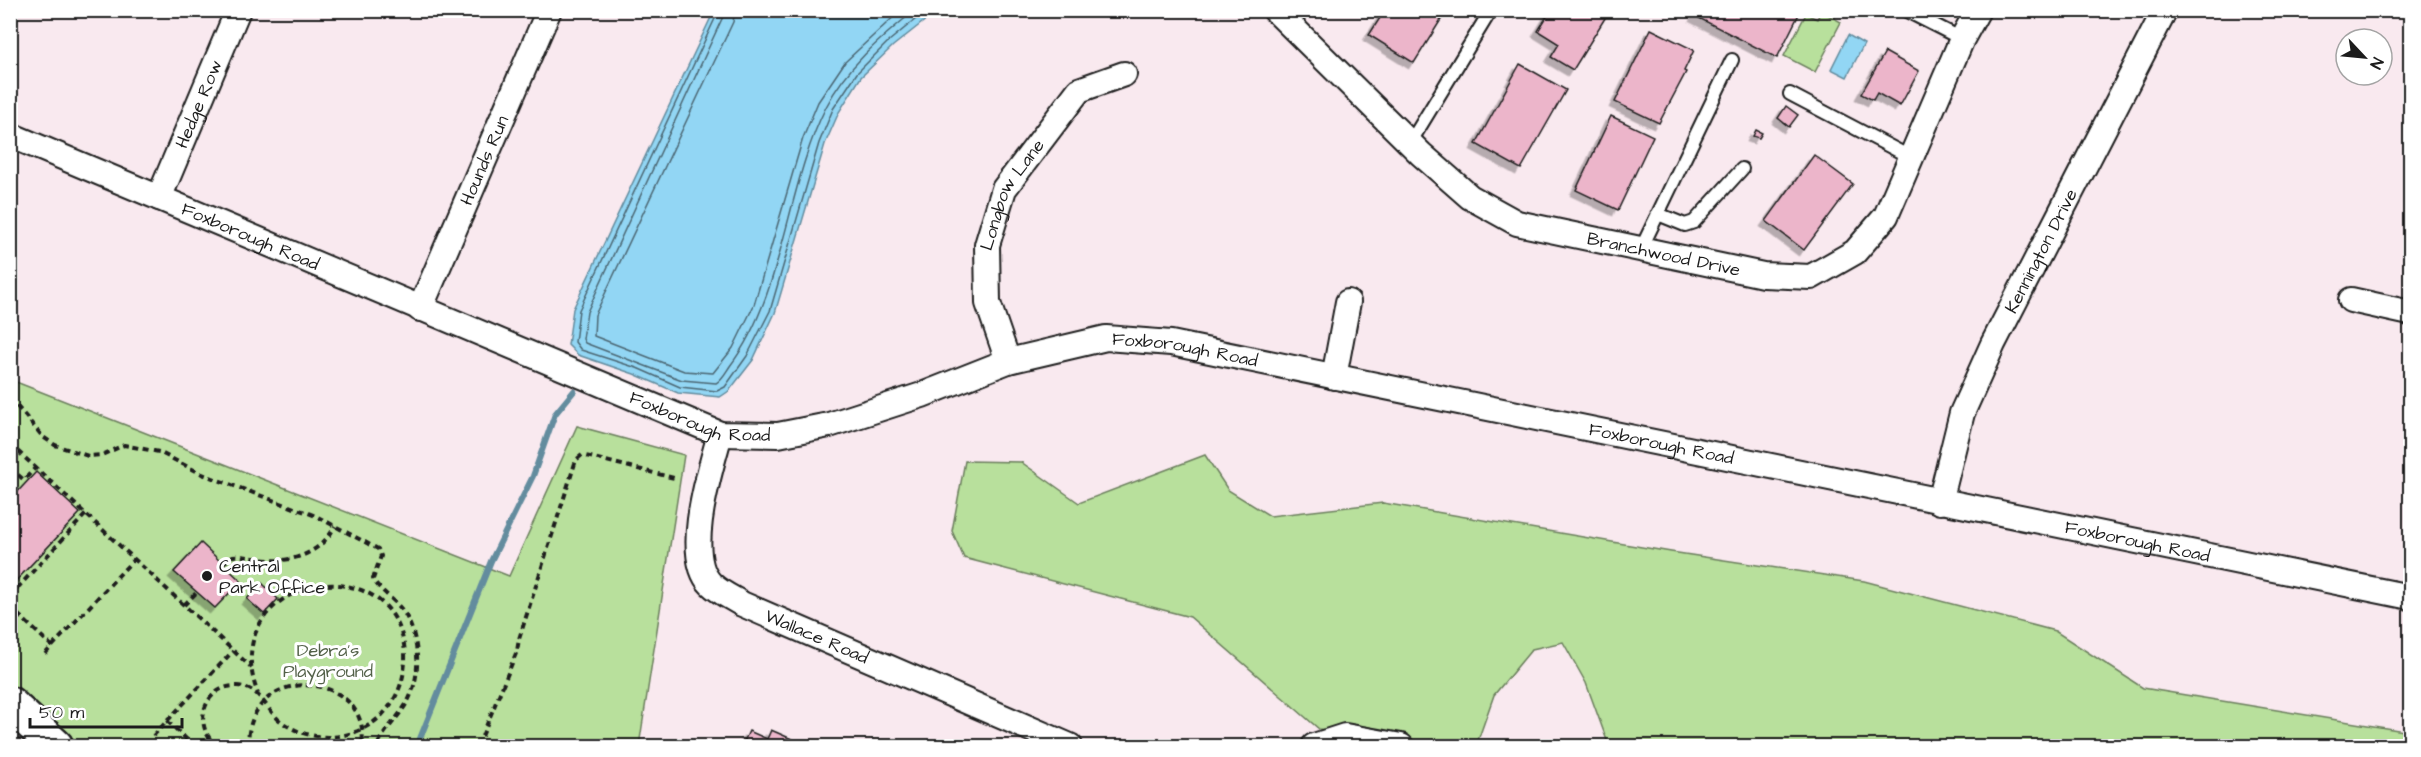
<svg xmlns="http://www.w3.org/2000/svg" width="2421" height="757" viewBox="0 0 2421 757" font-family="'Architects Daughter',sans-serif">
<defs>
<filter id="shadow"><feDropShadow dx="-5.5" dy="5.5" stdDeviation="0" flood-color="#0004"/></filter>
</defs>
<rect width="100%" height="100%" fill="#f9e9ef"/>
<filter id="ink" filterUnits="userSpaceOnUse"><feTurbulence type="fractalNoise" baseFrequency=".0167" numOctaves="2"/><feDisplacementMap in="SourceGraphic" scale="12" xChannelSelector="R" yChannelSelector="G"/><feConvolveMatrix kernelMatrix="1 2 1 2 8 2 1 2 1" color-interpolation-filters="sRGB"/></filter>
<g filter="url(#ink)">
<path fill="#b8e09c" stroke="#6a7e5c" stroke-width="1.5" d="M 1821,11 L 1841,22 L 1815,72 L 1784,56 L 1806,14 L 1817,19 Z
M 11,380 L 509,576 L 577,426 L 684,455 L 639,746 L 74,746 L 11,687 Z
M 1205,455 L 1228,490 L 1270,516 L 1383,503 L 1671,552 L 1864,581 L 2055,631 L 2143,688 L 2404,731 L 2410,733 L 2410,746 L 1609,746 L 1586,683 L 1563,642 L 1532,649 L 1494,695 L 1476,746 L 1431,746 L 1319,729 L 1190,617 L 964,558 L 952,531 L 965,461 L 1021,462 L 1079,503 Z"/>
<path fill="#92d6f4" stroke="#638c9e" stroke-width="1.5" d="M 714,11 L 937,11 L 893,46 L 861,77 L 839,112 L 825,144 L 775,313 L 753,360 L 729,391 L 720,397 L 678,393 L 634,374 L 578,355 L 568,345 L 573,309 Z
M 1848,35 L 1864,44 L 1847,77 L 1831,69 Z"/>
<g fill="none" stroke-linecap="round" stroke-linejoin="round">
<path stroke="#4b6672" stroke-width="1.5" d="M 719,10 L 579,310 L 575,342 L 581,350 L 637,368 L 680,387 L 717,391 L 725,387 L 747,356 L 770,311 L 819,143 L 833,109 L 857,73 L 889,41 L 927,10
M 726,10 L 587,312 L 583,339 L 585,343 L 682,380 L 716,383 C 722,380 726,372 730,366 C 784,295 786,186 826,107 C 846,67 881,38 915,10
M 735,10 L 733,22 L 595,315 L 594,336 L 684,371 L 713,373 L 733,348 L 754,305 L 803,138 L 818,102 L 845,62 L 901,10"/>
<path stroke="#638c9e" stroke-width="6" d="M 417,746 L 491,561 L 533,476 L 555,414 L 574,391"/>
</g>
<path fill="#ecb5ca" stroke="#1c1c1c" stroke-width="1.5" filter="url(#shadow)" d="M 1385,10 L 1447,10 L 1414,63 L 1369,35 Z
M 1551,10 L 1610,10 L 1573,70 L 1551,57 L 1559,44 L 1538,31 Z
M 1698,10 L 1796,10 L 1800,12 L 1777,58 L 1695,16 Z
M 1651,29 L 1694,50 L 1684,71 L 1686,72 L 1659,123 L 1615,102 Z
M 1885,52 L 1919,71 L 1900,106 L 1877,93 L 1873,100 L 1861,94 Z
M 1520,64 L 1566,90 L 1521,169 L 1476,144 Z
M 1786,106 L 1798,115 L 1789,127 L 1778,118 Z
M 1611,116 L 1653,136 L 1618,210 L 1576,190 Z
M 1756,130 L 1762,133 L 1759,138 L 1753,136 Z
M 1814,155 L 1853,184 L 1804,250 L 1766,221 Z
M 36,472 L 80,513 L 10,587 L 10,500 Z
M 201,543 L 241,581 L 215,608 L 174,572 Z
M 262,583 L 278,599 L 264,614 L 247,599 Z
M 771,730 L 808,746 L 742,746 L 749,731 L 767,739 Z"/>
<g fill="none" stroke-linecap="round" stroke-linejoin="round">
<defs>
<path id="lane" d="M 1905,10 L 1962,39
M 1790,94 L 1910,157
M 1410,143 L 1491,10
M 1658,214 L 1685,225 L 1694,222 L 1742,169
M 1641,249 L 1732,60"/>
<g id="street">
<path id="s1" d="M 1275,10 L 1421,154 L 1470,197 L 1517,223 L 1763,275 L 1811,277 L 1855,252 L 1886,216 L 1962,39 L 1978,10"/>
<path id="s2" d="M 10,135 L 720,434 L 778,435 L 829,425 L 922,395 L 1008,361 L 1106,338 L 1171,343 L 2410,597"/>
<path id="s3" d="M 159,198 L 238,10"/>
<path d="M 2351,300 L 2410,313"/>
<path id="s4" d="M 420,309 L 549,10"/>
<path id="s5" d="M 1008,361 L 988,303 L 987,245 L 1004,189 L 1079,90 L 1124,74"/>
<path d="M 1334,377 L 1348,302"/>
<path id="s6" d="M 720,434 C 711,468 682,555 711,584 C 719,592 732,598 742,604 L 1070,746"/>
<path id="s7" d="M 1940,502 L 1962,413 L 1993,344 L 2165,10"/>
<path d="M 1314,746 L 1345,736 L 1401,746"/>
</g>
<path id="secondary" d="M 10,704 L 56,746"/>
</defs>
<use href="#lane" stroke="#1c1c1c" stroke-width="16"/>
<use href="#street" stroke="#1c1c1c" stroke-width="28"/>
<use href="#secondary" stroke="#1c1c1c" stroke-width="38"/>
<path stroke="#1c1c1c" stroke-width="4" stroke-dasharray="6 4.5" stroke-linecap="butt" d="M 10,398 L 43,437 L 55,445 L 88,456 L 102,455 L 124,445 L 159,452 L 202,474 L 316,516 L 378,549 L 381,556 L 373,579 C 381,593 398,601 406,616 C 420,641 421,676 408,701 C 399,717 385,729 377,746
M 10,444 L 252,668
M 10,468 L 24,480 L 36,467
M 223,563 L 233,556 C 246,555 258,560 271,560 C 297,562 323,550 335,526
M 10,596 L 86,514
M 184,605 L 196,593
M 10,607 L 53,647
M 45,654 L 134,559
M 167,721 L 194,746
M 153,736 L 233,651
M 218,746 C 191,728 203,685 237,686 C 259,687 264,706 278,719 C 308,744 353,743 382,715 C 398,699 406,676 405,653 C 396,540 213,577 258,694
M 248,746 C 247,659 373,671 362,746
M 478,746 L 517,651 L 519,639 L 576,460 L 582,455 L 674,478"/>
<use href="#lane" stroke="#fff" stroke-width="12"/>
<use href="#street" stroke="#fff" stroke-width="24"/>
<use href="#secondary" stroke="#fff" stroke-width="33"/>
</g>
</g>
<circle fill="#1c1c1c" stroke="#fff" stroke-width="2" cx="207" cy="576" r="6"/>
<g text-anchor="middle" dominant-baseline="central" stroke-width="6" stroke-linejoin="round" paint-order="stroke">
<g font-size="18" fill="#1c1c1c" stroke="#fff">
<text stroke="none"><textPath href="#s3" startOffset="102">Hedge Row</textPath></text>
<text stroke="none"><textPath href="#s4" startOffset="162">Hounds Run</textPath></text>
<text stroke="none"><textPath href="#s5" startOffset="176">Longbow Lane</textPath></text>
<text stroke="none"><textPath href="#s2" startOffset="261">Foxborough Road</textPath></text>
<text stroke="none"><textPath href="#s7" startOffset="272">Kennington Drive</textPath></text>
<text stroke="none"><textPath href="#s1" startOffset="474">Branchwood Drive</textPath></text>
<text stroke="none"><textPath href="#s2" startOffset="1251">Foxborough Road</textPath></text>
<text stroke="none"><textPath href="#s2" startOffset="747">Foxborough Road</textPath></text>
<text stroke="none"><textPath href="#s2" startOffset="1737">Foxborough Road</textPath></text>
<text stroke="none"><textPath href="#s2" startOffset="2223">Foxborough Road</textPath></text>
<text stroke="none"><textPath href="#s6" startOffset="274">Wallace Road</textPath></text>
</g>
<g font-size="18" fill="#1c1c1c" stroke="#fff" text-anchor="start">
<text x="219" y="566">Central<tspan x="219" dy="21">Park Office</tspan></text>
</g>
<g font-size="18" fill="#536149" stroke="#fff">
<text x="328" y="650">Debra's<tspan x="328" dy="21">Playground</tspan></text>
</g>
</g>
<rect width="2421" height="757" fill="none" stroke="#fff" stroke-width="36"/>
<rect x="18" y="18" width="2385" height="721" fill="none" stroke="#1c1c1c" stroke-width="2" filter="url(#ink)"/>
<g transform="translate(2364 57) rotate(116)"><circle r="28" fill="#ffffff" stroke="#a4a4a4" stroke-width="1.5"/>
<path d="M0-4.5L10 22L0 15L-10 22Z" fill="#1c1c1c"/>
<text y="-9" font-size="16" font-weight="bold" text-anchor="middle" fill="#1c1c1c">N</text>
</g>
<path d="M30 718v9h152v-9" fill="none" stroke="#1c1c1c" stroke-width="3"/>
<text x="39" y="718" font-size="18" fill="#1c1c1c" stroke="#ffffff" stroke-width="4.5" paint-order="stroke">50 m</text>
</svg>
